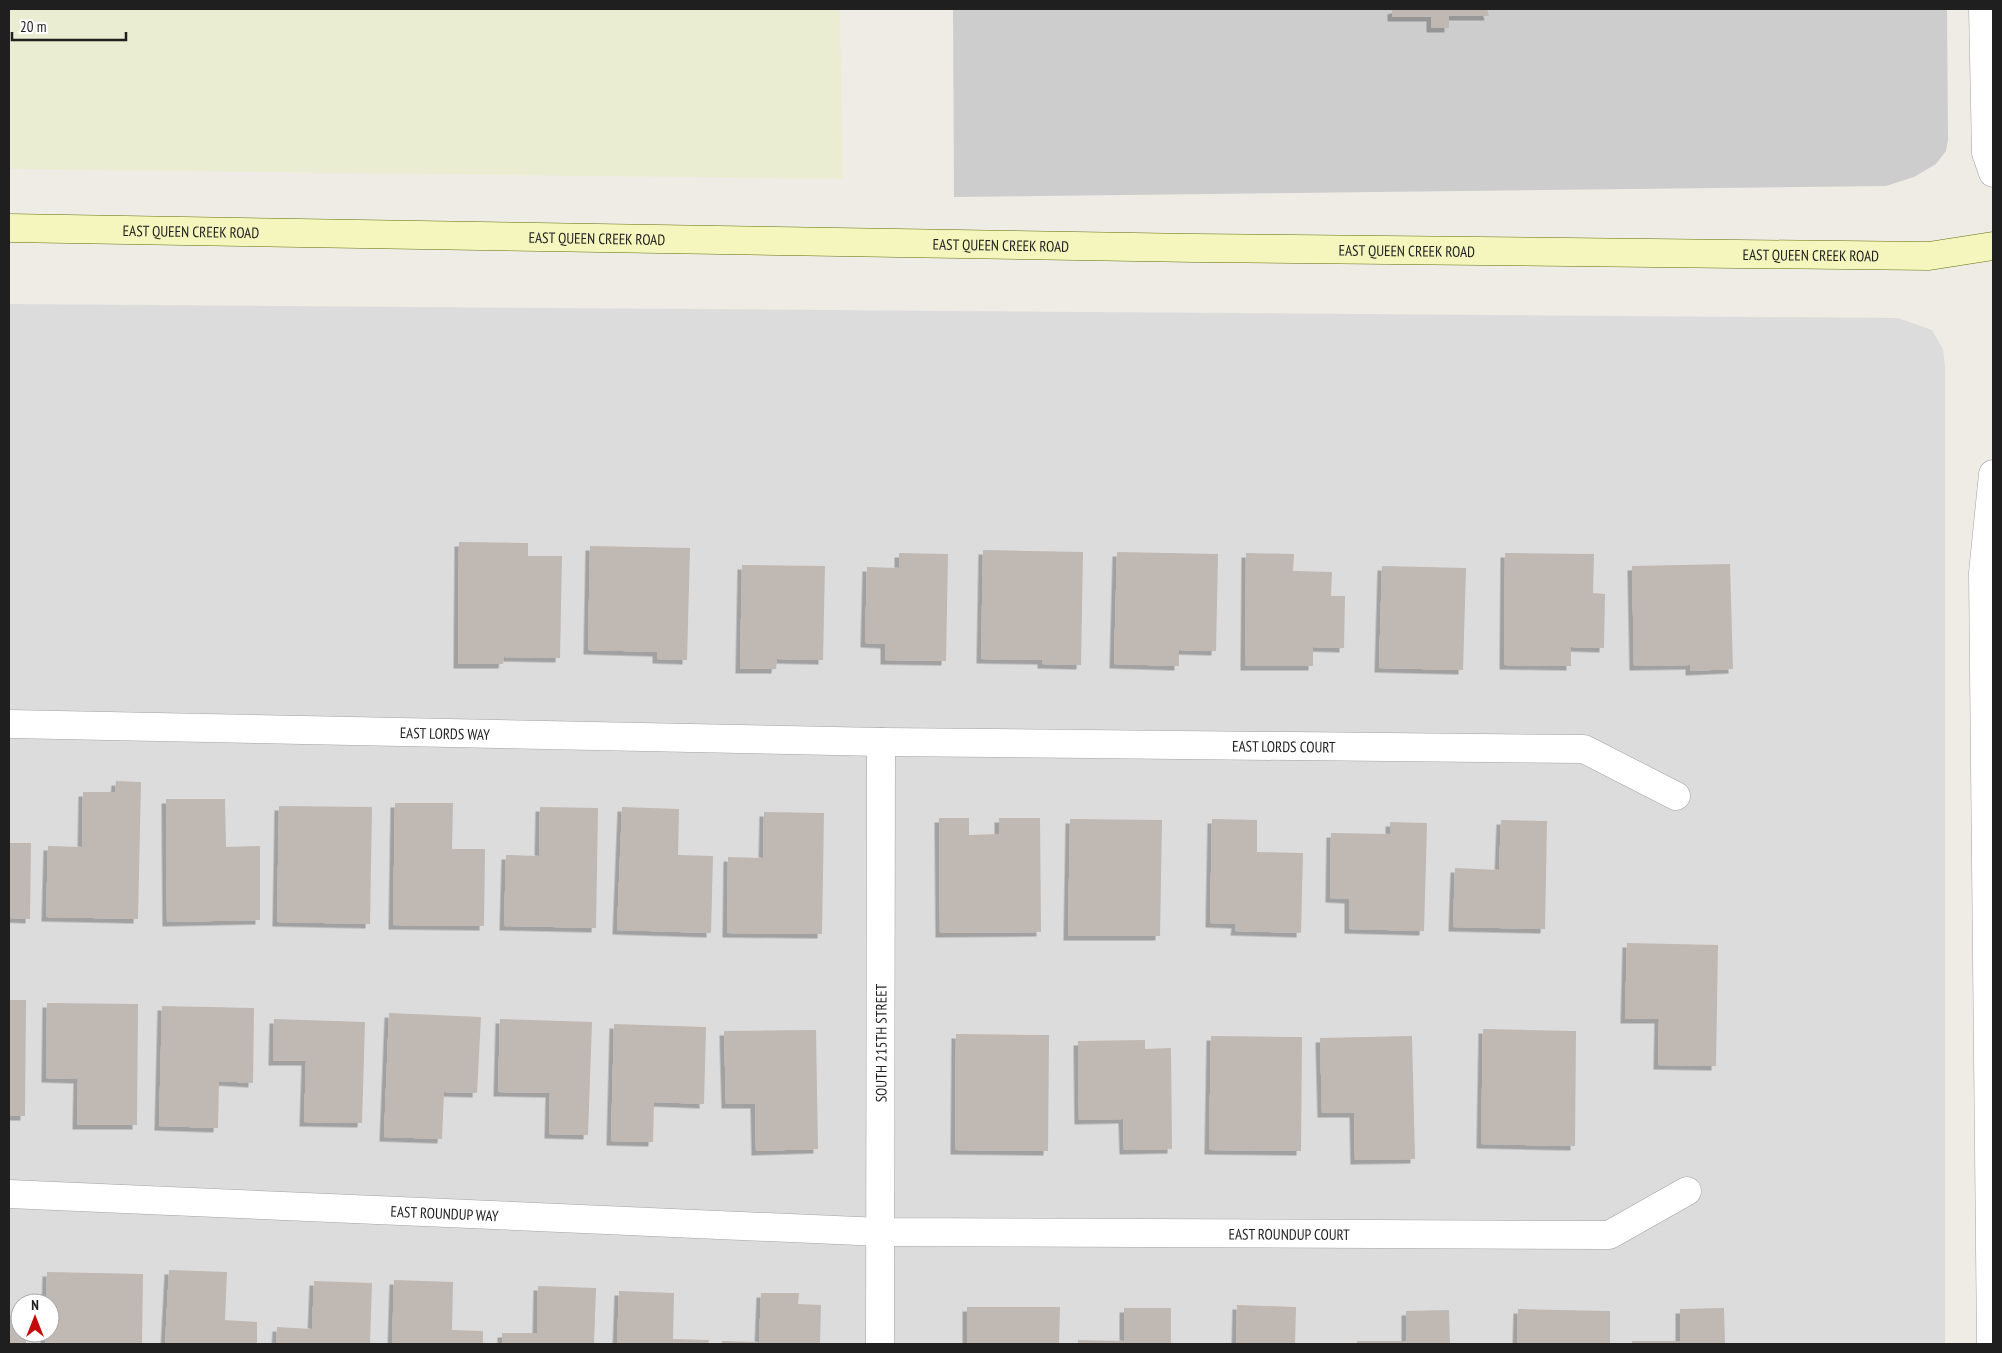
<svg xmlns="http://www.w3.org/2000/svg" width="2002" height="1353" viewBox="0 0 2002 1353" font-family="'PT Sans Narrow',sans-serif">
<defs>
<filter id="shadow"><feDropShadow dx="-4.5" dy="4.5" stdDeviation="0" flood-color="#0004"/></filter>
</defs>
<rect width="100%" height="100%" fill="#efece6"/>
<path fill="#dddcdc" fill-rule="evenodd" d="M 9,304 L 1898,318 L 1932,330 L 1943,349 L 1945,366 L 1945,1344 L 9,1344 ZM 20,1303 L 50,1303 L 50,1333 L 20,1333 Z"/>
<path fill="#cdcdcd" d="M 953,9 L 1947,9 L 1948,140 L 1946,151 L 1936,164 L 1914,177 L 1886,186 L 954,197 Z"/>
<path fill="#ebedd2" d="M 9,9 L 840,9 L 843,179 L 9,169 Z"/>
<path fill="#c0b8b2" filter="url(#shadow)" d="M 1395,9 L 1487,9 L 1489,16 L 1449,16 L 1449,28 L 1431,28 L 1431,17 L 1392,17 L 1392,10 Z
M 459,542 L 528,543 L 528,556 L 562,556 L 560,658 L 504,657 L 503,664 L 458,664 Z
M 590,546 L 690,548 L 687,660 L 657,659 L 657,652 L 588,650 Z
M 983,550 L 1083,552 L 1081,665 L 1042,664 L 1042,660 L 981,659 Z
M 1117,552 L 1218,554 L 1216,651 L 1179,650 L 1179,666 L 1114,664 Z
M 899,553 L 948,554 L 946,661 L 885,660 L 885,644 L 865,643 L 867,567 L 899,568 Z
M 1246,553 L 1294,554 L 1293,571 L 1332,572 L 1331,596 L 1345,596 L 1344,648 L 1313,647 L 1313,666 L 1245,666 Z
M 1505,553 L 1594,554 L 1593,593 L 1605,594 L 1604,648 L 1571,647 L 1571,666 L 1504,665 Z
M 1730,564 L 1733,669 L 1690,671 L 1690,665 L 1634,666 L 1632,566 Z
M 742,565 L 825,566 L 823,660 L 777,659 L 776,669 L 740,669 Z
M 1382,566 L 1466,568 L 1463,670 L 1379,668 Z
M 116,781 L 141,782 L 138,919 L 46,917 L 48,846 L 82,847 L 83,792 L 115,792 Z
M 166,799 L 225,799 L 226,847 L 260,846 L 260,920 L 167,922 Z
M 395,803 L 453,803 L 452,849 L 485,849 L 484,926 L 393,925 Z
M 279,806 L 372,807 L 370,924 L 277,922 Z
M 540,807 L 598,808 L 596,928 L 504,926 L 506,855 L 539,856 Z
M 622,807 L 679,809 L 678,855 L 713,856 L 711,933 L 617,930 Z
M 764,812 L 824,813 L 822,934 L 727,933 L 728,857 L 763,858 Z
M 939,818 L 969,818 L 969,835 L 999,834 L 999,818 L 1040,818 L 1041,932 L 940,933 Z
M 1070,819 L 1162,820 L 1160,936 L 1068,936 Z
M 1212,819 L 1257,820 L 1257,852 L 1303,853 L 1301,933 L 1235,931 L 1236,924 L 1210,923 Z
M 1501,820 L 1547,821 L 1545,929 L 1453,927 L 1455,868 L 1499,870 Z
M 1390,822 L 1427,823 L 1424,931 L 1349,929 L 1349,899 L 1330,898 L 1331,833 L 1390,834 Z
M 9,843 L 31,843 L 30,919 L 9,918 Z
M 1627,943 L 1718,945 L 1716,1066 L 1658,1065 L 1659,1019 L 1625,1019 Z
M 9,1000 L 26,1000 L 25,1116 L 9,1116 Z
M 47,1003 L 138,1004 L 137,1125 L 77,1125 L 78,1079 L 46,1078 Z
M 162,1006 L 254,1008 L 253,1083 L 219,1081 L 218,1128 L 159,1126 Z
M 389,1013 L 481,1017 L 477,1093 L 444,1092 L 442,1139 L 384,1137 Z
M 274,1019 L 365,1022 L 362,1123 L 304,1122 L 306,1061 L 273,1061 Z
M 500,1019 L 592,1022 L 588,1135 L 549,1134 L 550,1093 L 498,1092 Z
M 614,1024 L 706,1027 L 704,1104 L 654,1102 L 653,1142 L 611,1141 Z
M 1483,1029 L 1576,1031 L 1575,1146 L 1481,1144 Z
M 816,1030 L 818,1149 L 756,1151 L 755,1104 L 726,1104 L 724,1031 Z
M 956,1034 L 1049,1035 L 1048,1151 L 955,1150 Z
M 1211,1036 L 1302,1037 L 1301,1151 L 1209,1150 Z
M 1412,1036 L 1415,1159 L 1355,1160 L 1354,1113 L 1322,1113 L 1320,1038 Z
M 1145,1040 L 1145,1049 L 1171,1048 L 1172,1149 L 1124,1150 L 1123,1119 L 1079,1120 L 1078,1041 Z
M 169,1270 L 227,1272 L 225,1320 L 257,1322 L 257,1344 L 165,1344 Z
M 47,1272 L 143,1274 L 142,1344 L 45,1344 L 45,1333 L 50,1333 L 50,1303 L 46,1303 Z
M 394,1280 L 453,1282 L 452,1330 L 483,1331 L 483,1344 L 392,1344 Z
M 314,1281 L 372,1283 L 370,1344 L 276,1344 L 277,1327 L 312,1329 Z
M 538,1286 L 596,1288 L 594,1344 L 502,1344 L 502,1333 L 537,1333 Z
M 619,1291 L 674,1293 L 673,1339 L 709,1340 L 708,1344 L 617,1344 Z
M 761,1293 L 799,1293 L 798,1304 L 821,1305 L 820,1344 L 722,1344 L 722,1341 L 759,1342 Z
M 1237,1305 L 1296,1307 L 1295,1344 L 1236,1344 Z
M 967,1307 L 1060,1307 L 1059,1344 L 967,1344 Z
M 1124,1308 L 1171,1308 L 1171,1344 L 1078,1344 L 1078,1340 L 1124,1341 Z
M 1724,1308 L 1725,1344 L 1632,1344 L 1632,1341 L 1680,1341 L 1680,1309 Z
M 1518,1309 L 1610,1311 L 1610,1344 L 1517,1344 Z
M 1449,1310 L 1450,1344 L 1357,1344 L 1357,1341 L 1406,1341 L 1406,1311 Z
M 9,1316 L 20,1316 L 20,1333 L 26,1333 L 26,1344 L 9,1344 Z"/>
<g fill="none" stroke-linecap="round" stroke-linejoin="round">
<defs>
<g id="minor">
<path id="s1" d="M 9,724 L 881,742 L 1584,749 L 1676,796"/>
<path id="s2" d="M 9,1194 L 881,1232 L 1609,1235 L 1687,1191"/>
<path id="s3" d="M 880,1344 L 881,742"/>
</g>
<path id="tertiary" d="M 1983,9 L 1986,153 L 1993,173
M 1991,1344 L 1983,573 L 1993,474"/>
<g id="secondary">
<path id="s4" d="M 9,228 L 1194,248 L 1929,256 L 1993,246"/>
</g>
</defs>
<use href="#minor" stroke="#a3a3a3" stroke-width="29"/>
<use href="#tertiary" stroke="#a3a3a3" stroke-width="29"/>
<use href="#secondary" stroke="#67710b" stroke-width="29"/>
<use href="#minor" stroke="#fff" stroke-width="28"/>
<use href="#tertiary" stroke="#fff" stroke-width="28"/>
<use href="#secondary" stroke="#f4f6bd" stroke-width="28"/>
</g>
<g text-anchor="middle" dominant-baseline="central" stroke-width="4" stroke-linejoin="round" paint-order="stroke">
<g font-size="15" fill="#1f1f1f" stroke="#fff">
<text stroke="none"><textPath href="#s4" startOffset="182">EAST QUEEN CREEK ROAD</textPath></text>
<text stroke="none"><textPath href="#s4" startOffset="588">EAST QUEEN CREEK ROAD</textPath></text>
<text stroke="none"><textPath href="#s4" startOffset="992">EAST QUEEN CREEK ROAD</textPath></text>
<text stroke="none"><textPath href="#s4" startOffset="1398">EAST QUEEN CREEK ROAD</textPath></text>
<text stroke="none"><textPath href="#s4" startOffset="1802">EAST QUEEN CREEK ROAD</textPath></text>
<text stroke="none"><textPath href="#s1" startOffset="436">EAST LORDS WAY</textPath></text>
<text stroke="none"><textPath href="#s1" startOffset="1275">EAST LORDS COURT</textPath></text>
<text stroke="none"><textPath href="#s3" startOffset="301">SOUTH 215TH STREET</textPath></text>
<text stroke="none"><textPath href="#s2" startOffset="436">EAST ROUNDUP WAY</textPath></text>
<text stroke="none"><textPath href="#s2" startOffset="1281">EAST ROUNDUP COURT</textPath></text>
</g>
</g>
<rect width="2002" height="1353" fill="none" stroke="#1f1f1f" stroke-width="20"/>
<g transform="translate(35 1318)"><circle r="24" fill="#ffffff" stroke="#a5a5a5"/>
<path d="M0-4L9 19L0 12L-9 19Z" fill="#c30b0c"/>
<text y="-8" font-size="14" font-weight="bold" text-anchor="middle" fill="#1f1f1f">N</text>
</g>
<path d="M12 32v8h114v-8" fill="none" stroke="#1f1f1f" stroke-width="2.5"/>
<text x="20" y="32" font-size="15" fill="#1f1f1f" stroke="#ffffff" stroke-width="4" paint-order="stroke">20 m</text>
</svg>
